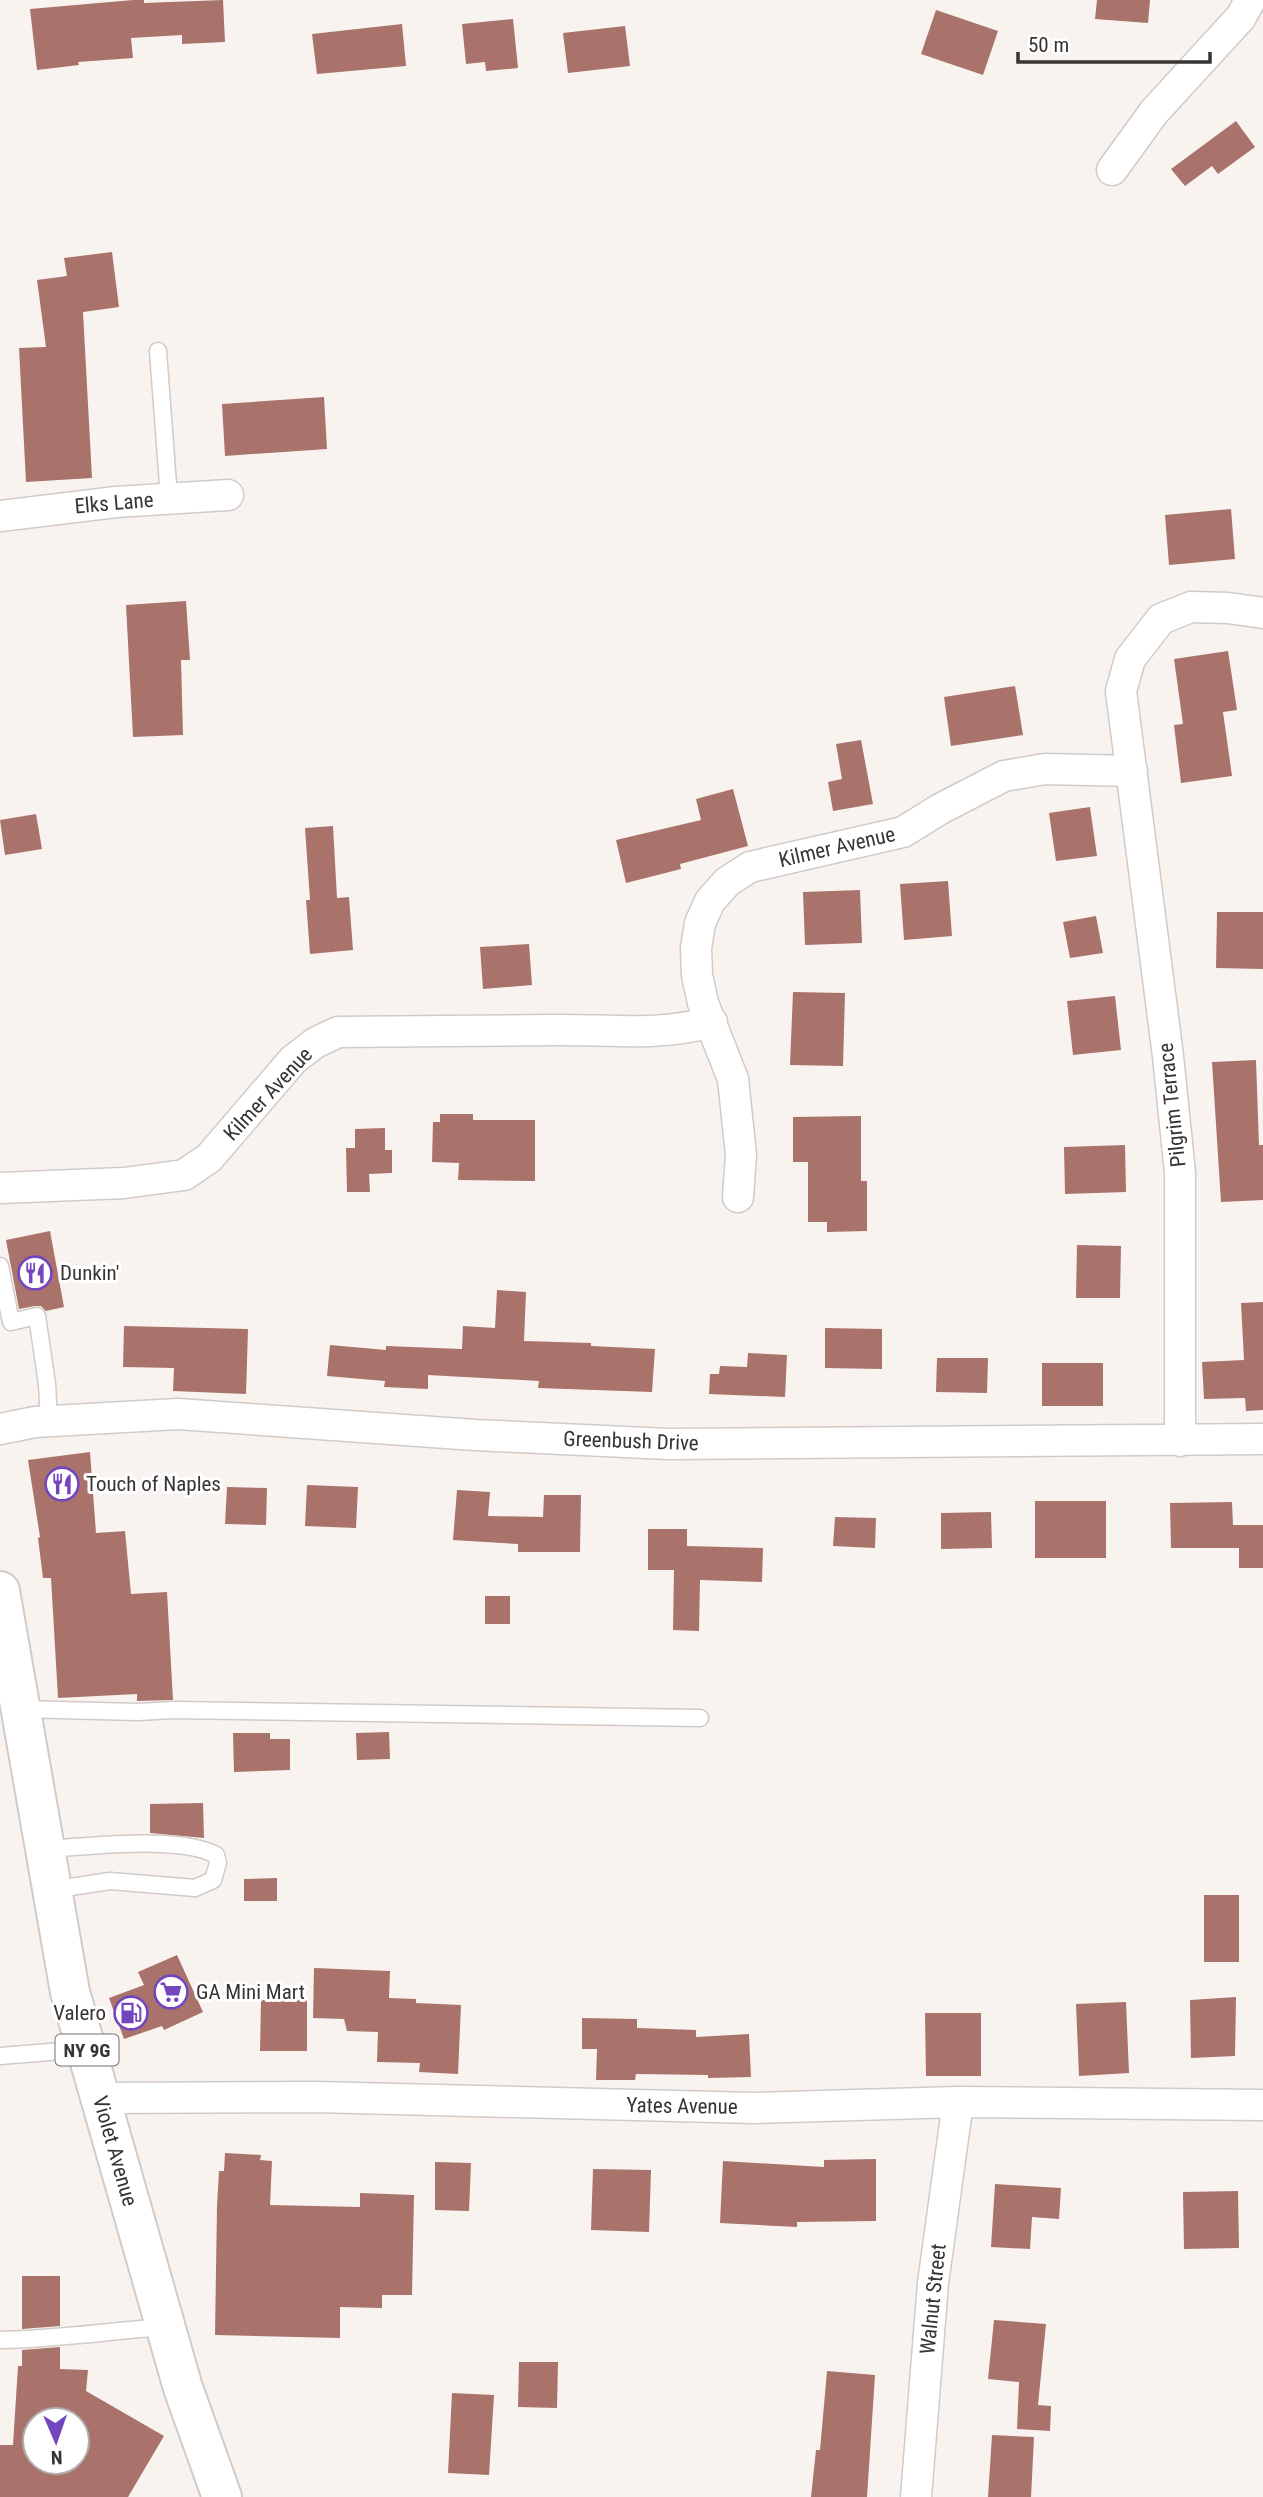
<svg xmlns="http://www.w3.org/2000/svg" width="1263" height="2497" viewBox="0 0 1263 2497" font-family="'Roboto Condensed',sans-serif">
<rect width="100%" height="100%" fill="#f9f3f0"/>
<path fill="#a9736b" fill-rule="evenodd" d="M 133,0 L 144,0 L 144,3 L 223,0 L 225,42 L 182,44 L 182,35 L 131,38 L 133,58 L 78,62 L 79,65 L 37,70 L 30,9 Z
M 1097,0 L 1150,0 L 1148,23 L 1095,19 Z
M 936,10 L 998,31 L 983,75 L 921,54 Z
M 513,19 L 518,68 L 486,71 L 485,62 L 466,64 L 462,24 Z
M 402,24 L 406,66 L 317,74 L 312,34 Z
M 625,26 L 630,66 L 568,73 L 563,33 Z
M 1236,121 L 1255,147 L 1218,174 L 1212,166 L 1185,186 L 1171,169 Z
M 112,252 L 119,307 L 83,312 L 92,478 L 26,482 L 19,348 L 46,347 L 37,280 L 67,276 L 64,258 Z
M 324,397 L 327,449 L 225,456 L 222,404 Z
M 1231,509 L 1235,559 L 1169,565 L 1165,515 Z
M 186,601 L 190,660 L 181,660 L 183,735 L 133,737 L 126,605 Z
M 1228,651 L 1237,710 L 1223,712 L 1232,776 L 1181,783 L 1174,725 L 1183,724 L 1174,659 Z
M 1015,686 L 1023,735 L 951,746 L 944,697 Z
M 861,740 L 873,804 L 833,811 L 828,782 L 842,779 L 836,744 Z
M 733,789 L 748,846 L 680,864 L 681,869 L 626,883 L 616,840 L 701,820 L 696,799 Z
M 1090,807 L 1097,856 L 1056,861 L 1049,813 Z
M 36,814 L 42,849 L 5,855 L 0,820 Z
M 333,826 L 337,898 L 349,897 L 353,950 L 310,954 L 306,900 L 310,900 L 305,828 Z
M 948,881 L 952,936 L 904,940 L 900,884 Z
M 860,890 L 862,943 L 805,945 L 803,892 Z
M 1217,912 L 1263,912 L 1263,969 L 1216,968 Z
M 1096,916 L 1103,953 L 1070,958 L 1063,922 Z
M 529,944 L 532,985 L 483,989 L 480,947 Z
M 793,992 L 845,993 L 843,1066 L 790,1065 Z
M 1115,996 L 1121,1050 L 1073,1055 L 1067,1001 Z
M 1256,1060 L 1259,1145 L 1263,1145 L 1263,1200 L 1221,1202 L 1212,1062 Z
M 440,1114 L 473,1114 L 473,1120 L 535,1120 L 535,1181 L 458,1180 L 459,1163 L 432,1162 L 433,1122 L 440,1122 Z
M 861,1116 L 861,1181 L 867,1181 L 867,1231 L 827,1232 L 827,1222 L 808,1222 L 808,1162 L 793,1162 L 793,1117 Z
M 385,1128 L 385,1150 L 392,1150 L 392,1173 L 369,1174 L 370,1192 L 347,1192 L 346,1148 L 355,1148 L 355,1129 Z
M 1125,1145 L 1126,1192 L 1065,1194 L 1064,1147 Z
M 50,1231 L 64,1307 L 46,1311 L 41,1306 L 35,1306 L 19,1309 L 6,1240 Z
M 1077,1245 L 1121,1246 L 1120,1298 L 1076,1298 Z
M 497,1290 L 526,1292 L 524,1341 L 591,1343 L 591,1346 L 655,1349 L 652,1392 L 538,1388 L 539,1381 L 428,1375 L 428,1389 L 384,1387 L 385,1381 L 327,1376 L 330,1345 L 386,1350 L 386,1346 L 462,1349 L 463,1326 L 495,1328 Z
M 1263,1302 L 1263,1410 L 1246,1411 L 1245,1398 L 1204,1399 L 1202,1362 L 1244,1360 L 1241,1303 Z
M 124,1326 L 248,1329 L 246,1394 L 173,1391 L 174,1368 L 123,1367 Z
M 825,1328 L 882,1329 L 882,1369 L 825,1368 Z
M 748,1353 L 787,1355 L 785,1397 L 709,1394 L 710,1374 L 719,1374 L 720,1366 L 747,1367 Z
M 937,1358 L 988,1358 L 987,1393 L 936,1392 Z
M 1042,1363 L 1103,1363 L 1103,1406 L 1042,1406 Z
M 90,1452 L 96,1533 L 125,1531 L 131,1594 L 167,1592 L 173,1700 L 137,1701 L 137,1694 L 58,1698 L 51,1578 L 43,1578 L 38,1538 L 40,1537 L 28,1460 Z
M 307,1485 L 358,1487 L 356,1528 L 305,1526 Z
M 227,1487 L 267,1488 L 266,1525 L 225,1524 Z
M 457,1490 L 490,1492 L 488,1516 L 543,1517 L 544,1495 L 581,1495 L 580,1552 L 518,1552 L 518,1544 L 453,1540 Z
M 1035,1501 L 1106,1501 L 1106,1558 L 1035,1558 Z
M 1232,1502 L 1233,1525 L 1263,1525 L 1263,1568 L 1239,1568 L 1239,1548 L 1171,1548 L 1170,1503 Z
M 991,1512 L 992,1548 L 941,1549 L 941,1513 Z
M 835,1517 L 876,1518 L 875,1548 L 833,1546 Z
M 648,1529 L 687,1529 L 687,1546 L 763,1548 L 762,1582 L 700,1580 L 699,1631 L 673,1630 L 674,1570 L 648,1570 Z
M 485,1596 L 510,1596 L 510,1624 L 485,1624 Z
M 389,1732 L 390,1759 L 357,1760 L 356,1733 Z
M 233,1733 L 270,1733 L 270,1739 L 290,1739 L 290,1770 L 234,1772 Z
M 203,1803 L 204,1838 L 150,1833 L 150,1804 Z
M 277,1878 L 277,1901 L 244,1901 L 244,1879 Z
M 1204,1895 L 1239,1895 L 1239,1962 L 1204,1962 Z
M 177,1955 L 203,2012 L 164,2030 L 162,2026 L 124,2039 L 109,1998 L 144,1985 L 138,1972 Z
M 314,1968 L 390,1971 L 389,1998 L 416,1999 L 416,2003 L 461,2005 L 458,2074 L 419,2072 L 420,2063 L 377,2062 L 378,2032 L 347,2031 L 344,2019 L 313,2018 Z
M 1236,1997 L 1235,2056 L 1191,2058 L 1190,2000 Z
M 261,2000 L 307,2000 L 307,2051 L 260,2051 Z
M 1126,2002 L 1129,2073 L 1079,2076 L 1076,2004 Z
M 925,2013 L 981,2013 L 981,2076 L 926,2076 Z
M 582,2018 L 637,2019 L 637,2028 L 696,2030 L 696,2037 L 749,2034 L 751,2077 L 708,2078 L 708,2075 L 636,2074 L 635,2080 L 596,2080 L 597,2049 L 582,2049 Z
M 225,2153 L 261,2155 L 260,2160 L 272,2161 L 270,2205 L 360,2207 L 360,2193 L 414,2195 L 412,2295 L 382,2295 L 382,2308 L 340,2307 L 340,2338 L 215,2335 L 217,2206 L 219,2171 L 224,2171 Z
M 876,2159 L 876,2221 L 797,2222 L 797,2227 L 720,2223 L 723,2161 L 824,2167 L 824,2160 Z
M 435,2162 L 471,2163 L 469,2211 L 435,2210 Z
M 593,2169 L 651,2170 L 649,2232 L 591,2230 Z
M 995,2184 L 1061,2188 L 1059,2219 L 1032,2217 L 1030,2249 L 991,2247 Z
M 1238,2191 L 1239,2248 L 1184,2249 L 1183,2192 Z
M 22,2276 L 60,2276 L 60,2326 L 22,2329 Z
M 994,2320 L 1046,2324 L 1038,2405 L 1051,2406 L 1050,2431 L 1017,2429 L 1019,2382 L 988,2379 Z
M 60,2347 L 60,2369 L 88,2370 L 86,2391 L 164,2436 L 128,2497 L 0,2497 L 0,2445 L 13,2445 L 18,2366 L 22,2366 L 22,2350 ZM 35,2420 L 77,2420 L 77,2462 L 35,2462 Z
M 519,2362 L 558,2362 L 557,2408 L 518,2407 Z
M 827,2371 L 875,2375 L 867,2497 L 811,2497 L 816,2450 L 820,2450 Z
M 452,2393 L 494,2395 L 489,2475 L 448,2473 Z
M 992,2435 L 1034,2437 L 1031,2497 L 988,2497 Z"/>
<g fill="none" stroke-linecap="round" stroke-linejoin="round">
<defs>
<path id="service" d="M 158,351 L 169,498
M 0,1266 L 11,1322 L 37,1316 L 47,1384 L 49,1421
M 19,1709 L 138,1712 L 174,1710 L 700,1718
M 44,1849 C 88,1847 180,1835 216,1855 L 218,1863 L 213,1880 L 195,1888 L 110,1881 L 51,1890
M 0,2056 L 86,2049
M 0,2340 C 55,2339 110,2331 165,2327"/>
<path id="minor" d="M 1112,170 L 1154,112 L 1241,17 L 1250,0
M 0,516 L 116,502 L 228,495
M 0,1188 L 124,1183 L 184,1175 L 209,1158 L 293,1060 L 315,1043 L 338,1032 C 409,1032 481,1030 552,1030 C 609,1029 655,1037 712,1022
M 738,1197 L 741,1155 L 733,1079 L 703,1003 L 697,975 L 696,948 L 700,923 L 710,901 L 727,882 L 750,867 L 903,832 L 940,809 L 1004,776 L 1045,769 L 1132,771
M 0,1429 L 35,1422 L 178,1414 L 475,1435 L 668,1444 L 1263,1439
M 1180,1441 L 1180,1173 L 1168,1056 L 1121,691 L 1130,659 L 1161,619 L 1191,607 L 1228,608 L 1263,613
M 101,2098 L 316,2097 L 754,2108 L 958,2102 L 1263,2105
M 916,2497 L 933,2283 L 958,2102"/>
<path id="primary" d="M 0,1591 L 70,1992 L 183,2388 L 222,2497"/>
</defs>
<use href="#service" stroke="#d1cbc8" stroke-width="19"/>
<use href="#minor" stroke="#d1cbc8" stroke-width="33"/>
<use href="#primary" stroke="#d1cbc8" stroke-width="42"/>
<use href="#service" stroke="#fff" stroke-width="16"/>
<use href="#minor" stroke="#fff" stroke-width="30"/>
<use href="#primary" stroke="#fff" stroke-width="38"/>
</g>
<defs>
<symbol id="restaurant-ring" viewBox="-11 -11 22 22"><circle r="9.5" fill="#fff" stroke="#7346be" stroke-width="1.5"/><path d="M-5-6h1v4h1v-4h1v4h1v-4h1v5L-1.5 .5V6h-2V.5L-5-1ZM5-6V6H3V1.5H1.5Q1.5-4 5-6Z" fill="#7346be"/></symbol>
<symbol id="supermarket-ring" viewBox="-11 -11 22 22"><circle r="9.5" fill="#fff" stroke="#7346be" stroke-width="1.5"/><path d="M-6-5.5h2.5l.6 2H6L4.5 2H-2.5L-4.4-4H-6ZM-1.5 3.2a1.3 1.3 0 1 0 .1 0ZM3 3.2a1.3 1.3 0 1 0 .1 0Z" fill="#7346be"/></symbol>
<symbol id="fuel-ring" viewBox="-11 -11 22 22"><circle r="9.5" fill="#fff" stroke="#7346be" stroke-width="1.5"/><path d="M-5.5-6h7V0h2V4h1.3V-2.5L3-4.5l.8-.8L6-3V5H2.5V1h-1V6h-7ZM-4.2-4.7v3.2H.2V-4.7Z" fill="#7346be"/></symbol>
</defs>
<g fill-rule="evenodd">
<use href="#restaurant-ring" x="16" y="1254" width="38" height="38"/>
<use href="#restaurant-ring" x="43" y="1465" width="38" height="38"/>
<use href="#supermarket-ring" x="152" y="1973" width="38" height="38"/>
<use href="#fuel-ring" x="112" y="1994" width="38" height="38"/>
</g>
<g text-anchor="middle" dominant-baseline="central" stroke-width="6" stroke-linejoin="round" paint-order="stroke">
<rect fill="#fff" stroke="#737170" stroke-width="2" x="55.5" y="2034.5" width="63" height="31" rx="5"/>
<g font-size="19" font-weight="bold" fill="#373433">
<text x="87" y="2050">NY 9G</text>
</g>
<g font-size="21" fill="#373433" stroke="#fff">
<text transform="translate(114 503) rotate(-5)">Elks Lane</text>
<text transform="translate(837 847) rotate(-13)">Kilmer Avenue</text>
<text transform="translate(268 1094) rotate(-47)">Kilmer Avenue</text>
<text transform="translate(1172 1105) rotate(-96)">Pilgrim Terrace</text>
<text transform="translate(631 1441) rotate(2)">Greenbush Drive</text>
<text transform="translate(682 2106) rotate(1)">Yates Avenue</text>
<text transform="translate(115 2151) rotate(74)">Violet Avenue</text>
<text transform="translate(933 2299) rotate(-84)">Walnut Street</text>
</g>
<g font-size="21" fill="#373433" stroke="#fff" text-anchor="start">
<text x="60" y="1273">Dunkin'</text>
<text x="86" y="1484">Touch of Naples</text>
<text x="196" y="1992">GA Mini Mart</text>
<text x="106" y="2013" text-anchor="end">Valero</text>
</g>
</g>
<g transform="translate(56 2441) rotate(178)"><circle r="33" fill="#ffffff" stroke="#afaead" stroke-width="2"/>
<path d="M0-5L12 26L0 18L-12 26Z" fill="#7346be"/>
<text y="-10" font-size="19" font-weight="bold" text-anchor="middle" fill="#373433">N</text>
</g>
<path d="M1018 52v10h192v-10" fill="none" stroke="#373433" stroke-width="3.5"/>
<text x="1028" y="52" font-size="21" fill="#373433" stroke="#ffffff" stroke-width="5" paint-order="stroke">50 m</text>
</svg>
